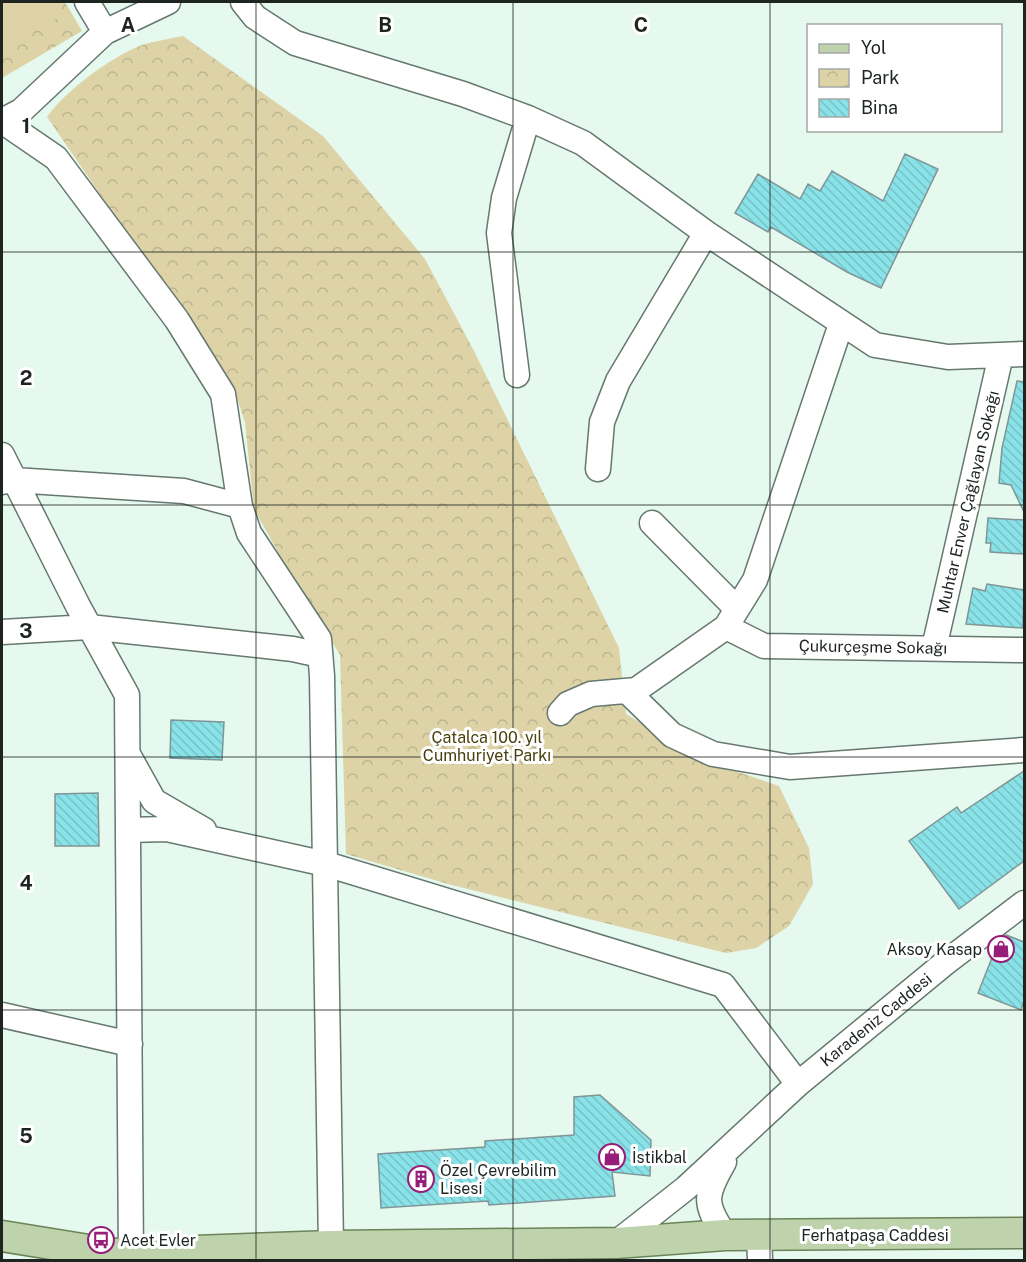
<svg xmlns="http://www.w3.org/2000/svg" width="1026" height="1262" viewBox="0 0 1026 1262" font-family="'Public Sans',sans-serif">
<defs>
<pattern id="park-crowns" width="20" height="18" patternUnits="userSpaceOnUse" patternTransform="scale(1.5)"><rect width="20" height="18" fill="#ddd3a6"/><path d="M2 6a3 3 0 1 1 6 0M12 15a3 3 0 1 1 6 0" fill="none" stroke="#bdb58f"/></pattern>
<pattern id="building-back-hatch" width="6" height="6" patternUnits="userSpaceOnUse" patternTransform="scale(1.5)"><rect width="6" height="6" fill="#89e2e8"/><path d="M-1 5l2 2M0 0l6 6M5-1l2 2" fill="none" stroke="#76c2c7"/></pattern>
</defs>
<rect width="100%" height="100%" fill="#e5f9ef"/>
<path fill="url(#park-crowns)" d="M 2,2 L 65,2 L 82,31 L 2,78 Z
M 183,36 L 323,136 L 425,259 L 473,349 L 619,648 L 626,714 L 700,759 L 779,786 L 809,848 L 813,884 L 789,926 L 756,948 L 726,953 L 448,884 L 346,854 L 340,655 L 284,563 L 254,509 L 245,423 L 235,391 L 47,117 C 65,91 111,57 142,45 C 155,41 169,39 183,36 Z"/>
<path fill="#ddd3a6" d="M 2,2 L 55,2 L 63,14 L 8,48 L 2,37 Z"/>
<path fill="url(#building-back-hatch)" stroke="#809596" stroke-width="1.5" d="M 905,154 L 938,169 L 881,288 L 847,272 L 771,227 L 768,232 L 735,213 L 758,174 L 800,199 L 808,184 L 820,191 L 832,171 L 883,201 Z
M 1017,381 L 1024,382 L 1024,512 L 1011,485 L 999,483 L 1002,448 Z
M 988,518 L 1024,520 L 1024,554 L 990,552 L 991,543 L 986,543 Z
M 987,584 L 1024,590 L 1023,628 L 966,624 L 973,588 L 985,591 Z
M 171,720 L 224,722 L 222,760 L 170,758 Z
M 1024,771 L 1024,861 L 959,909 L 909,841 L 957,807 L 961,813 Z
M 98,793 L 99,846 L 55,846 L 55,794 Z
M 1006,935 L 1024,942 L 1024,1000 L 1021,1010 L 978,993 L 999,940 Z
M 600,1095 L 651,1140 L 650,1176 L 612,1172 L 615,1196 L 489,1205 L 488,1201 L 381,1208 L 378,1154 L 485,1147 L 485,1141 L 574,1135 L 574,1097 Z"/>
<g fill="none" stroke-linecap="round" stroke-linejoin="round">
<defs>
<path id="minor" d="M 87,2 L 105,32
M 243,2 L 255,17 L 295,43 L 463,94 L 528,118 L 583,143 L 706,233 L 875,345 L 948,357 L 1024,354
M 2,121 L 56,158 L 177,320 L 223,394 L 240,506 L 249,533 L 319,639 L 322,676 L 331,1246
M 2,121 L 21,111 L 105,32 L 168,2
M 517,375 L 499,233 L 504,198 L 528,118
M 2,455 L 78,606 L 127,695 L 131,1260
M 598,469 L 602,422 L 618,381 L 706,233
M 2,482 L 14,480 L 184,491 L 240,506
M 652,523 L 737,609
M 726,627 L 764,646 L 1024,650
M 2,632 L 89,627 L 293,649 L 320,655
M 934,648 L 1001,355
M 628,692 L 672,735 L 713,754 L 790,767 L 1024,750
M 560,713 L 568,704 L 591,694 L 636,690 L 726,627 L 755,580 L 841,324
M 129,756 L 154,801 L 204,830
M 128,830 L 167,829 L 326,864 L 723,985 L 798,1084
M 2,1015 L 130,1044
M 724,1162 C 705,1195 703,1203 725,1235
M 759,1235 L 760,1260
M 616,1243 L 686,1188 L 798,1084 L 945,963 L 1024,903"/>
<path id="major" d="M 2,1236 L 113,1254 L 331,1246 L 616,1243 L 725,1235 L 1024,1233"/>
</defs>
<use href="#minor" stroke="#667870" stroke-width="27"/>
<use href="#major" stroke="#6a8357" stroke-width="33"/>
<use href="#minor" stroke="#fff" stroke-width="24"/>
<use href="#major" stroke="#bed3ac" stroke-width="30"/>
</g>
<path fill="none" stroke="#1e2521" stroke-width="1.5" stroke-opacity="0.55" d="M 256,2 L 256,1260M 513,2 L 513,1260M 770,2 L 770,1260M 2,252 L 1024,252M 2,505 L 1024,505M 2,757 L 1024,757M 2,1010 L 1024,1010"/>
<defs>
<symbol id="shop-ring" viewBox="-11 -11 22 22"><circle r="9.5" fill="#fff" stroke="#961d78" stroke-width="1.5"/><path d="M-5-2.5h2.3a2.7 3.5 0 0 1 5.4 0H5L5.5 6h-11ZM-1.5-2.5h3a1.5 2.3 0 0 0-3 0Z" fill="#961d78"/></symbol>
<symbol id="building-ring" viewBox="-11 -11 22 22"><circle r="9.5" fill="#fff" stroke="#961d78" stroke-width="1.5"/><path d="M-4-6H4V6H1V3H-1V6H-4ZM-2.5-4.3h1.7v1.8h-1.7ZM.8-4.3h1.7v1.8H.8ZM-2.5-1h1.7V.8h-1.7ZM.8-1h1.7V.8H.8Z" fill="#961d78"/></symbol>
<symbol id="bus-ring" viewBox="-11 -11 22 22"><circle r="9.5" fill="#fff" stroke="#961d78" stroke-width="1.5"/><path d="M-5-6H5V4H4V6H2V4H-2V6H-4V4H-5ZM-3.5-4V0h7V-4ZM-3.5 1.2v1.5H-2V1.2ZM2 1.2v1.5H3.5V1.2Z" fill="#961d78"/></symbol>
</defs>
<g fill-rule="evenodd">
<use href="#shop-ring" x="986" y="934" width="30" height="30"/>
<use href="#shop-ring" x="597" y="1142" width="30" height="30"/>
<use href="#building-ring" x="406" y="1164" width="30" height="30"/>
<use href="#bus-ring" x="86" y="1225" width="30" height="30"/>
</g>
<g text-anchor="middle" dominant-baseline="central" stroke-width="6" stroke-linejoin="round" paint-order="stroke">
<g font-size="16" fill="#1e2521" stroke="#fff">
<text transform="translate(968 502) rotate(-77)">Muhtar Enver Çağlayan Sokağı</text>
<text transform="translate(873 647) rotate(1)">Çukurçeşme Sokağı</text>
<text transform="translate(876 1020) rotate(-39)">Karadeniz Caddesi</text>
<text x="875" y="1235">Ferhatpaşa Caddesi</text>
</g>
<g font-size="16" fill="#4c410e" stroke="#fff">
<text x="487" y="737">Çatalca 100. yıl<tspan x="487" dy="18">Cumhuriyet Parkı</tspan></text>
</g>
<g font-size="16" fill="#1e2521" stroke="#fff" text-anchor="start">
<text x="982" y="949" text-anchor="end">Aksoy Kasap</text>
<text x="632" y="1157">İstikbal</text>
<text x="440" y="1170">Özel Çevrebilim<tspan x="440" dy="18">Lisesi</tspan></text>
<text x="120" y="1240">Acet Evler</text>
</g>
</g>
<g font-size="20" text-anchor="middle" font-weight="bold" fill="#1e2521" stroke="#fff" stroke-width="6" stroke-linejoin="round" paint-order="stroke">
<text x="128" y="32">A</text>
<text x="385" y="32">B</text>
<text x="641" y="32">C</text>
<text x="26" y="133">1</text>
<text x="26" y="385">2</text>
<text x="26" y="638">3</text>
<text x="26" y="890">4</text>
<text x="26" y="1143">5</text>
</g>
<rect width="1026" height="1262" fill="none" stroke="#1e2521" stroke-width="6"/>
<rect x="807" y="24" width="195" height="108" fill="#ffffff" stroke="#a5a8a6" stroke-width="1.5"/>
<rect x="819" y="44" width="30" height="9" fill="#bed3ac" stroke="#a5a8a6" stroke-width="1.5"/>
<text x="861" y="54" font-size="18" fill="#1e2521">Yol</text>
<rect x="819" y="69" width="30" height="18" fill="url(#park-crowns)" stroke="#a5a8a6" stroke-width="1.5"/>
<text x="861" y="84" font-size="18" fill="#1e2521">Park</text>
<rect x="819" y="99" width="30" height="18" fill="url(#building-back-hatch)" stroke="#a5a8a6" stroke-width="1.5"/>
<text x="861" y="114" font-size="18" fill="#1e2521">Bina</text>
</svg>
